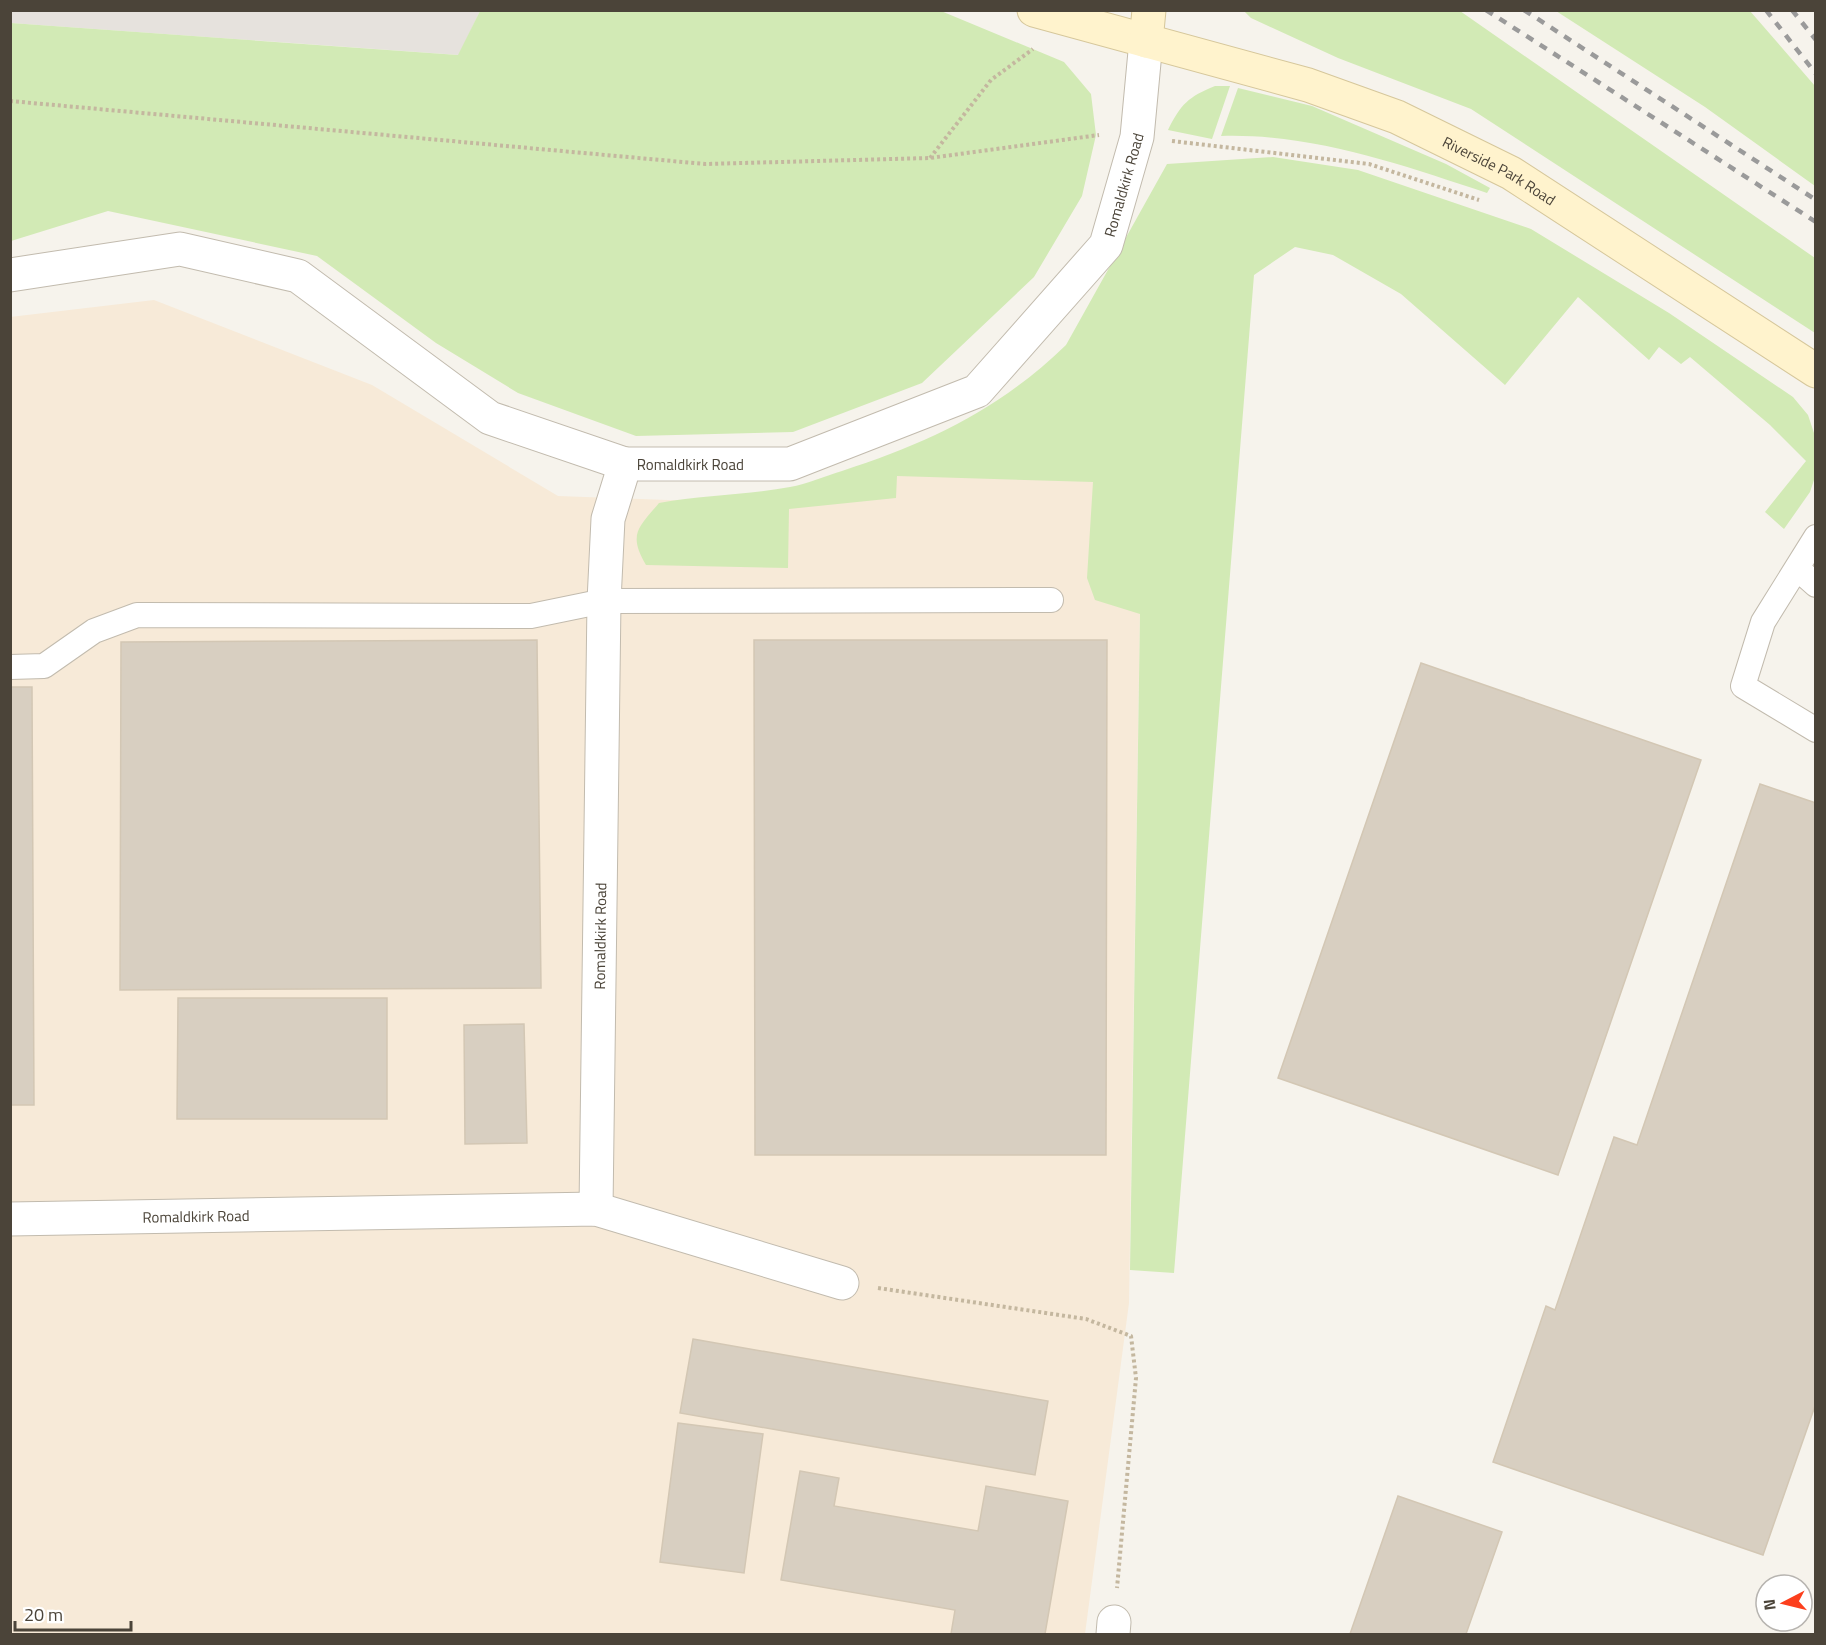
<svg xmlns="http://www.w3.org/2000/svg" width="1826" height="1645" viewBox="0 0 1826 1645" font-family="'Titillium Web',sans-serif">
<rect width="100%" height="100%" fill="#f6f3ec"/>
<path fill="#f7ead8" d="M 154,300 L 372,385 L 558,496 L 778,504 L 1052,428 L 1143,420 L 1129,1303 L 1085,1634 L 11,1634 L 10,317 Z"/>
<path fill="#e6e2dd" d="M 10,11 L 480,11 L 459,55 L 11,23 Z"/>
<path fill="#d2eab5" d="M 480,11 L 941,11 L 1064,62 L 1091,94 L 1096,135 L 1082,196 L 1034,277 L 922,383 L 793,432 L 636,436 L 518,393 L 436,343 L 317,256 L 108,211 L 11,241 L 11,23 L 458,55 Z
M 1244,11 L 1460,11 L 1815,258 L 1815,333 L 1471,109 L 1338,58 L 1251,18 Z
M 1556,11 L 1750,11 L 1815,86 L 1815,186 L 1705,107 Z
M 1215,86 L 1230,86 L 1212,139 L 1168,130 C 1181,104 1188,97 1215,86 Z
M 1238,88 L 1312,106 L 1446,164 L 1490,188 L 1487,193 C 1402,165 1312,133 1221,136 Z
M 1273,157 L 1358,170 L 1531,229 L 1669,313 L 1793,397 L 1808,415 L 1815,436 L 1816,474 L 1810,492 L 1784,529 L 1765,512 L 1806,461 L 1770,425 L 1690,357 L 1681,364 L 1659,347 L 1649,360 L 1578,297 L 1505,385 L 1401,294 L 1333,255 L 1295,247 L 1254,275 L 1174,1273 L 1130,1270 L 1140,614 L 1095,600 L 1087,578 L 1093,482 L 897,476 L 896,498 L 789,509 L 788,568 L 646,565 C 628,534 638,528 659,503 C 702,495 748,495 790,487 C 807,484 825,476 842,471 C 929,443 1000,409 1066,345 L 1167,164 Z"/>
<path fill="#d8cfc1" stroke="#d3c7b4" stroke-width="1.5" d="M 537,640 L 541,988 L 120,990 L 121,642 Z
M 754,640 L 1107,640 L 1106,1155 L 755,1155 Z
M 1421,663 L 1701,760 L 1558,1175 L 1278,1078 Z
M 10,687 L 32,687 L 34,1105 L 10,1105 Z
M 1760,784 L 1816,803 L 1816,1403 L 1763,1555 L 1493,1462 L 1546,1306 L 1555,1310 L 1614,1137 L 1637,1145 Z
M 178,998 L 387,998 L 387,1119 L 177,1119 Z
M 524,1024 L 527,1143 L 465,1144 L 464,1025 Z
M 693,1339 L 1048,1401 L 1035,1475 L 680,1413 Z
M 678,1423 L 763,1434 L 744,1573 L 660,1562 Z
M 800,1471 L 839,1478 L 834,1506 L 978,1531 L 986,1486 L 1068,1501 L 1045,1634 L 951,1634 L 955,1610 L 781,1580 Z
M 1398,1496 L 1502,1532 L 1466,1634 L 1350,1634 Z"/>
<g fill="none" stroke-linecap="round" stroke-linejoin="round">
<defs>
<path id="lane" d="M 1816,537 L 1763,622 L 1743,686 L 1816,730
M 1798,569 L 1816,585
M 10,667 L 44,666 L 94,631 L 137,615 L 531,616 L 604,601 L 1051,600"/>
<g id="street">
<path d="M 10,275 L 180,249 L 298,276 L 490,418 L 625,464"/>
<path id="s1" d="M 596,1209 L 604,601 L 608,519 L 625,464 L 790,464 L 977,391 L 1106,245 L 1137,137 L 1146,41"/>
<path id="s2" d="M 10,1219 L 596,1209 L 842,1283"/>
<path d="M 1113,1634 L 1114,1622"/>
</g>
<g id="secondary">
<path id="s3" d="M 1034,10 L 1308,85 L 1397,117 L 1511,173 L 1816,371"/>
<path d="M 1146,41 L 1149,10"/>
</g>
</defs>
<use href="#lane" stroke="#c2bbae" stroke-width="26"/>
<use href="#street" stroke="#c2bbae" stroke-width="35"/>
<use href="#secondary" stroke="#d6c79b" stroke-width="35"/>
<path stroke="#c4b79f" stroke-width="4" stroke-dasharray="3 3" stroke-linecap="butt" d="M 10,101 L 705,164 L 930,158 L 1099,135
M 1172,141 L 1369,164 L 1479,200
M 930,158 L 991,80 L 1033,49
M 878,1288 L 1086,1319 L 1131,1336 L 1136,1378 L 1117,1588"/>
<use href="#lane" stroke="#fff" stroke-width="24"/>
<use href="#street" stroke="#fff" stroke-width="33"/>
<use href="#secondary" stroke="#fff3cd" stroke-width="33"/>
<path stroke="#9a9a9a" stroke-width="4.5" stroke-dasharray="8 8" stroke-linecap="butt" d="M 1486,10 L 1816,222
M 1524,10 L 1816,200
M 1766,10 L 1816,74
M 1792,10 L 1816,40"/>
</g>
<g text-anchor="middle" dominant-baseline="central" stroke-width="5" stroke-linejoin="round" paint-order="stroke">
<g font-size="15" fill="#4b4439" stroke="#fff">
<text stroke="none"><textPath href="#s3" startOffset="494">Riverside Park Road</textPath></text>
<text stroke="none"><textPath href="#s1" startOffset="1371">Romaldkirk Road</textPath></text>
<text stroke="none"><textPath href="#s1" startOffset="813">Romaldkirk Road</textPath></text>
<text stroke="none"><textPath href="#s1" startOffset="273">Romaldkirk Road</textPath></text>
<text stroke="none"><textPath href="#s2" startOffset="186">Romaldkirk Road</textPath></text>
</g>
</g>
<rect width="1826" height="1645" fill="none" stroke="#4b4439" stroke-width="24"/>
<g transform="translate(1784 1603) rotate(263)"><circle r="28" fill="#ffffff" stroke="#b7b4b0" stroke-width="1.5"/>
<path d="M0-4.5L10 22L0 15L-10 22Z" fill="#fc3f1d"/>
<text y="-9" font-size="16" font-weight="bold" text-anchor="middle" fill="#4b4439">N</text>
</g>
<path d="M15 1621v9h116v-9" fill="none" stroke="#4b4439" stroke-width="3"/>
<text x="24" y="1621" font-size="18" fill="#4b4439" stroke="#ffffff" stroke-width="4.5" paint-order="stroke">20 m</text>
</svg>
